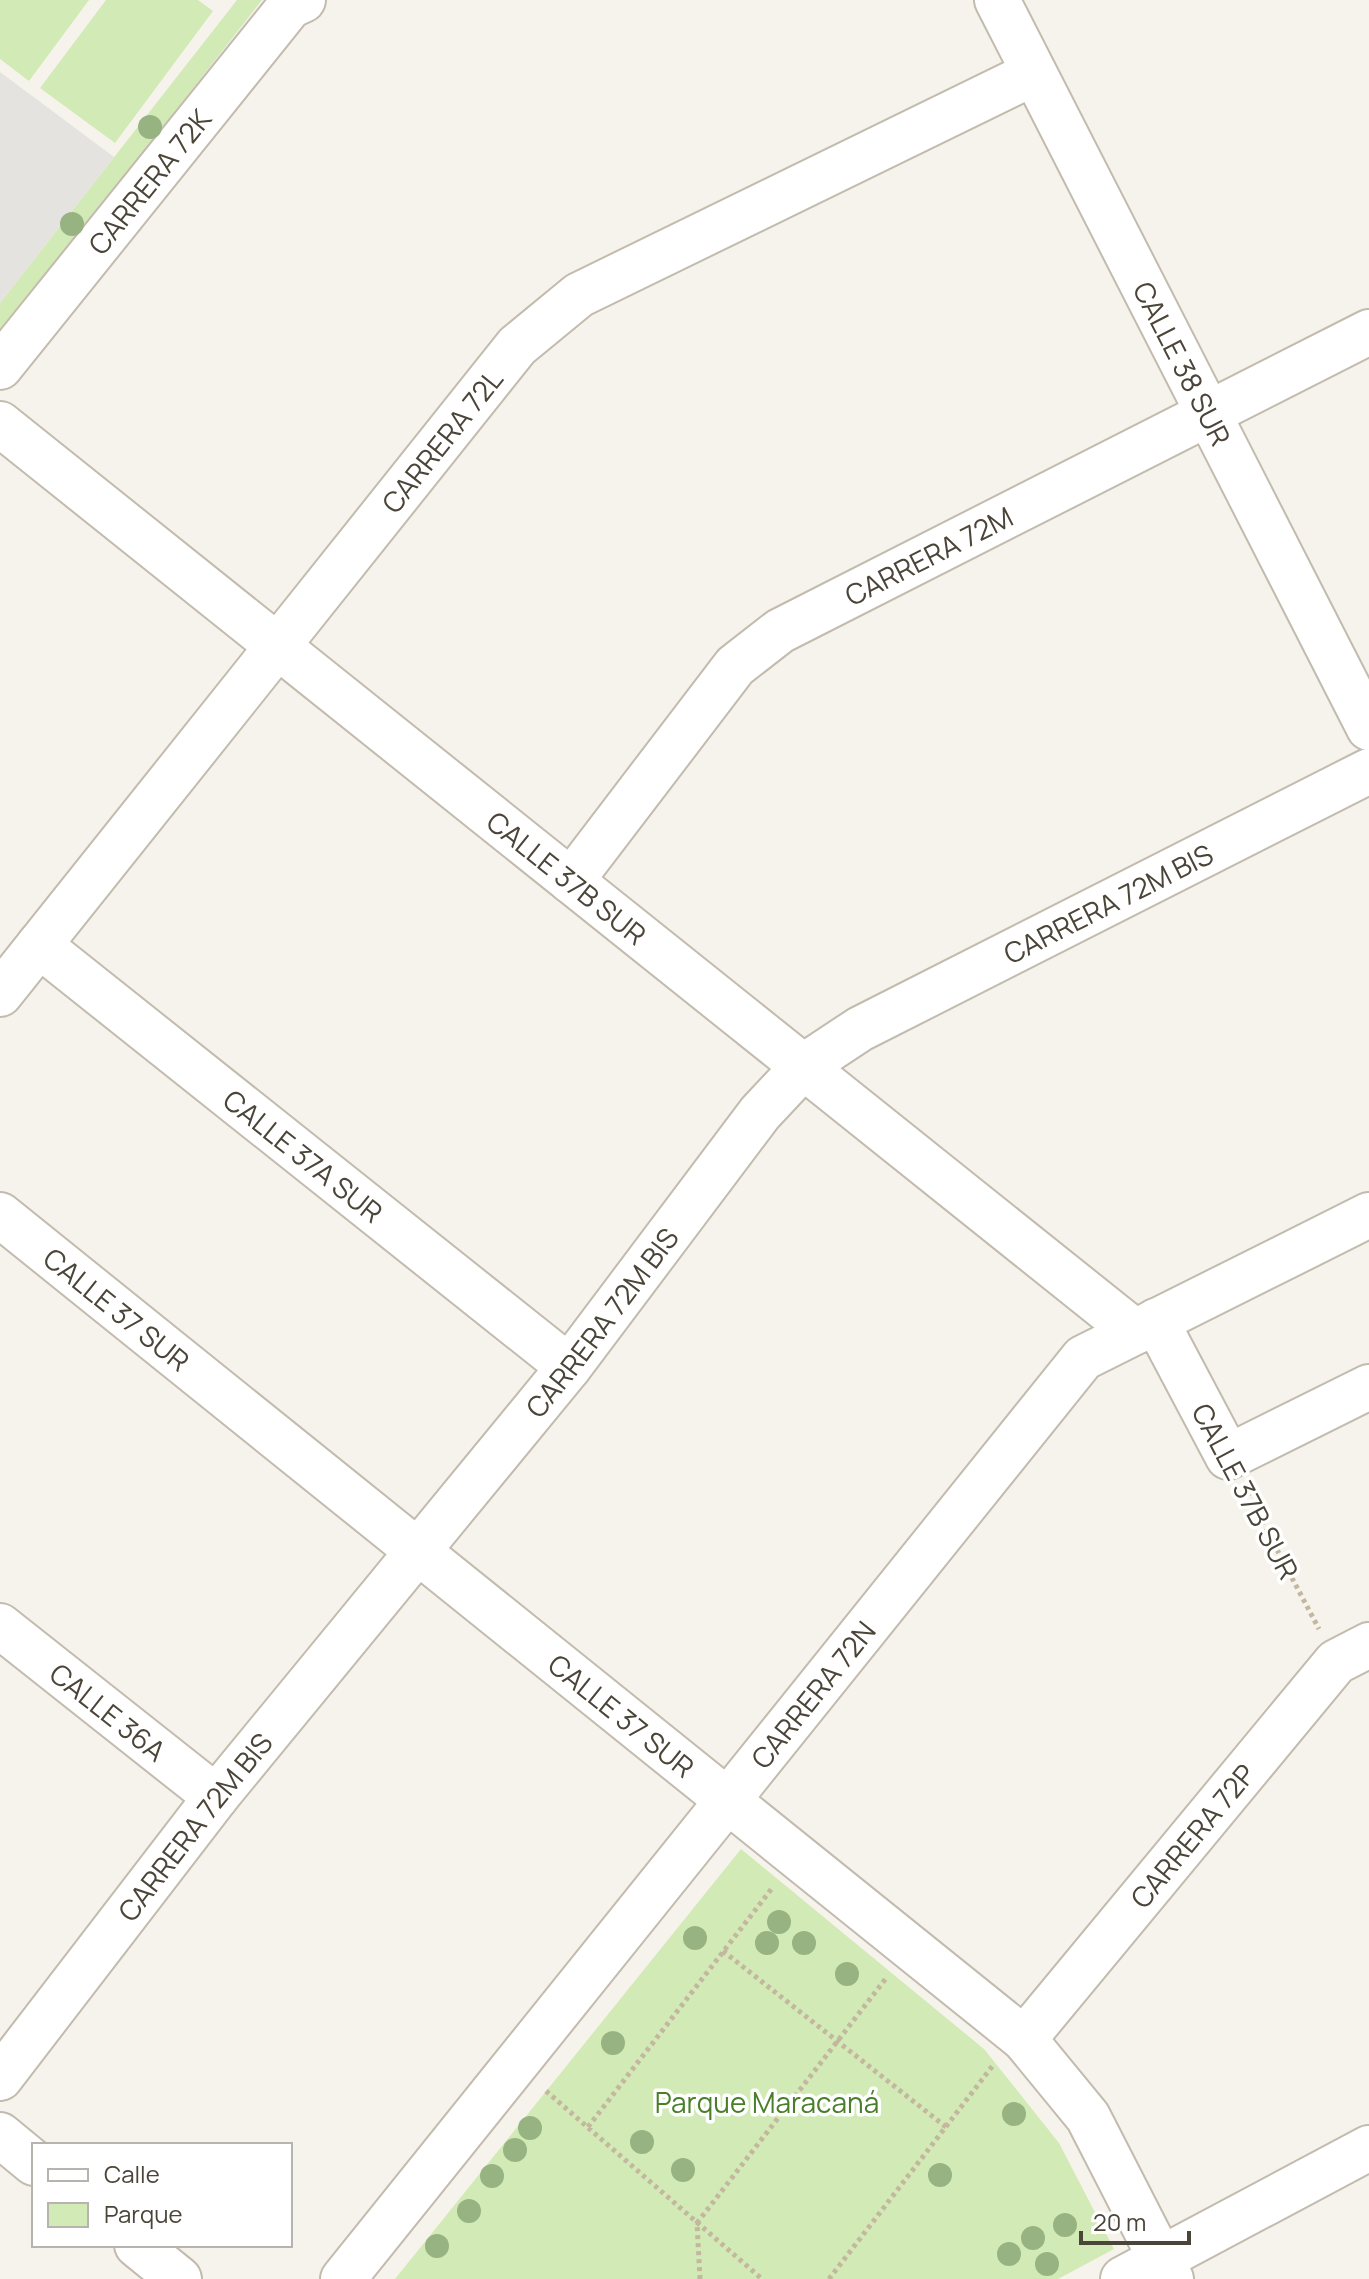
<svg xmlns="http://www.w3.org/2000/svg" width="1369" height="2279" viewBox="0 0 1369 2279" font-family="Manrope,sans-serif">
<rect width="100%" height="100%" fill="#f6f3ec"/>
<path fill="#d2eab5" d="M 0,0 L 89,0 L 29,81 L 0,59 Z
M 106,0 L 198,0 L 213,11 L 115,143 L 40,88 Z
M 237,0 L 262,0 L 0,335 L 0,303 Z
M 741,1849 L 984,2049 L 1059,2143 L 1114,2249 L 1058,2279 L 395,2279 Z"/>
<path fill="#e5e3e0" d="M 0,72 L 114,157 L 0,303 Z"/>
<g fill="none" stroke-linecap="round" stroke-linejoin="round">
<defs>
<g id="minor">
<path id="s1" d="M 997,0 L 1369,728"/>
<path id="s2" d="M 0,367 L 290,6 L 303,0"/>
<path id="s3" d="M 0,424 L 1135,1332"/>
<path id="s4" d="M 571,881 L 735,666 L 780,631 L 1369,332"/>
<path id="s5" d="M 39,945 L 569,1367"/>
<path id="s6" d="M 0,994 L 517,346 L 579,295 L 1034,73"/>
<path id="s7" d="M 0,1215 L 1024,2039 L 1088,2117 L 1171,2279"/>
<path d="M 1156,1321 L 1228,1457 L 1369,1387"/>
<path id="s8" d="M 0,1626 L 216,1797"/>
<path id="s9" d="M 1024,2039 L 1336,1662 L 1369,1645"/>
<path id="s10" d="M 0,2078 L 216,1797 L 569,1367 L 760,1113 L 804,1066 L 860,1029 L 1369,771"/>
<path d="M 0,2135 L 34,2163"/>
<path d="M 137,2245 L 179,2279"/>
<path id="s11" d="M 343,2279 L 1083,1358 L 1369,1215"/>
<path d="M 1123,2279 L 1369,2148"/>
</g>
</defs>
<use href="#minor" stroke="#c2bbae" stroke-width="48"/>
<path stroke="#c4b79f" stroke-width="5" stroke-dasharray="4 4" stroke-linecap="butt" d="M 1247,1493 L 1319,1629
M 723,1951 L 946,2127
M 546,2091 L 762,2279
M 588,2127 L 773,1887
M 700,2279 L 697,2223 L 887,1977
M 829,2279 L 994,2064"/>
<use href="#minor" stroke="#fff" stroke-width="44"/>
</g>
<g fill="#97b381">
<circle cx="150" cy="127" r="12"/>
<circle cx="72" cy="224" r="12"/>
<circle cx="779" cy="1922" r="12"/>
<circle cx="695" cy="1938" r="12"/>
<circle cx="767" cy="1943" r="12"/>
<circle cx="804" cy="1943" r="12"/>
<circle cx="847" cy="1974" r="12"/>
<circle cx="613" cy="2043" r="12"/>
<circle cx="1014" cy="2114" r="12"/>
<circle cx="530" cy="2128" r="12"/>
<circle cx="642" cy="2142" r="12"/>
<circle cx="515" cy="2150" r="12"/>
<circle cx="683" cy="2170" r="12"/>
<circle cx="940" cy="2175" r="12"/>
<circle cx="492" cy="2176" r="12"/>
<circle cx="469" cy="2211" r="12"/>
<circle cx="1065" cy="2225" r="12"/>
<circle cx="1033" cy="2238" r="12"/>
<circle cx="437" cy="2246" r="12"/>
<circle cx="1009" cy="2254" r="12"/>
<circle cx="1047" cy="2264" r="12"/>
</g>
<g text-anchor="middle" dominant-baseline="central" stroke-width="7" stroke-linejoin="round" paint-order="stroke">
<g font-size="28" fill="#4b4439" stroke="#fff">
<text stroke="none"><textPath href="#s2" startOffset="238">CARRERA 72K</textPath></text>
<text stroke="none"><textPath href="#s1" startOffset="408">CALLE 38 SUR</textPath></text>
<text stroke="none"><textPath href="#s6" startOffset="708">CARRERA 72L</textPath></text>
<text stroke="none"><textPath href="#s4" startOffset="494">CARRERA 72M</textPath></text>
<text stroke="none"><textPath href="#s3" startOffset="726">CALLE 37B SUR</textPath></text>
<text stroke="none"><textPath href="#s10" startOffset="1638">CARRERA 72M BIS</textPath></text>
<text stroke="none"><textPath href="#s5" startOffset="338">CALLE 37A SUR</textPath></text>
<text stroke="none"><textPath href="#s7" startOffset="150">CALLE 37 SUR</textPath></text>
<text stroke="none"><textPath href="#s10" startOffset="966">CARRERA 72M BIS</textPath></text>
<text transform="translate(1246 1491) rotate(62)">CALLE 37B SUR</text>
<text stroke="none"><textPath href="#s11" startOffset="750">CARRERA 72N</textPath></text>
<text stroke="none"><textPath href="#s8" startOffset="138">CALLE 36A</textPath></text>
<text stroke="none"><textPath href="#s7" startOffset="798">CALLE 37 SUR</textPath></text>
<text stroke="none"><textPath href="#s10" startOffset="318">CARRERA 72M BIS</textPath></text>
<text stroke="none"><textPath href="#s9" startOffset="264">CARRERA 72P</textPath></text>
</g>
<g font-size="28" fill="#4a7f2a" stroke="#fff">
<text x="767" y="2102">Parque Maracaná</text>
</g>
</g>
<rect x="32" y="2143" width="260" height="104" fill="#ffffff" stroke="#b7b4b0" stroke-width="2"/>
<rect x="48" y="2169" width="40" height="12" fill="#ffffff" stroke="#b7b4b0" stroke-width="2"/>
<text x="104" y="2183" font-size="24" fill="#4b4439">Calle</text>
<rect x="48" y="2203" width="40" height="24" fill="#d2eab5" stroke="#b7b4b0" stroke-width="2"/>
<text x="104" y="2223" font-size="24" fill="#4b4439">Parque</text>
<path d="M1081 2231v12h108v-12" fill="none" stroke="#4b4439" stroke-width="4"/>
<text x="1093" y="2231" font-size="24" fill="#4b4439" stroke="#ffffff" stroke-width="6" paint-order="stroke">20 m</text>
</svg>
